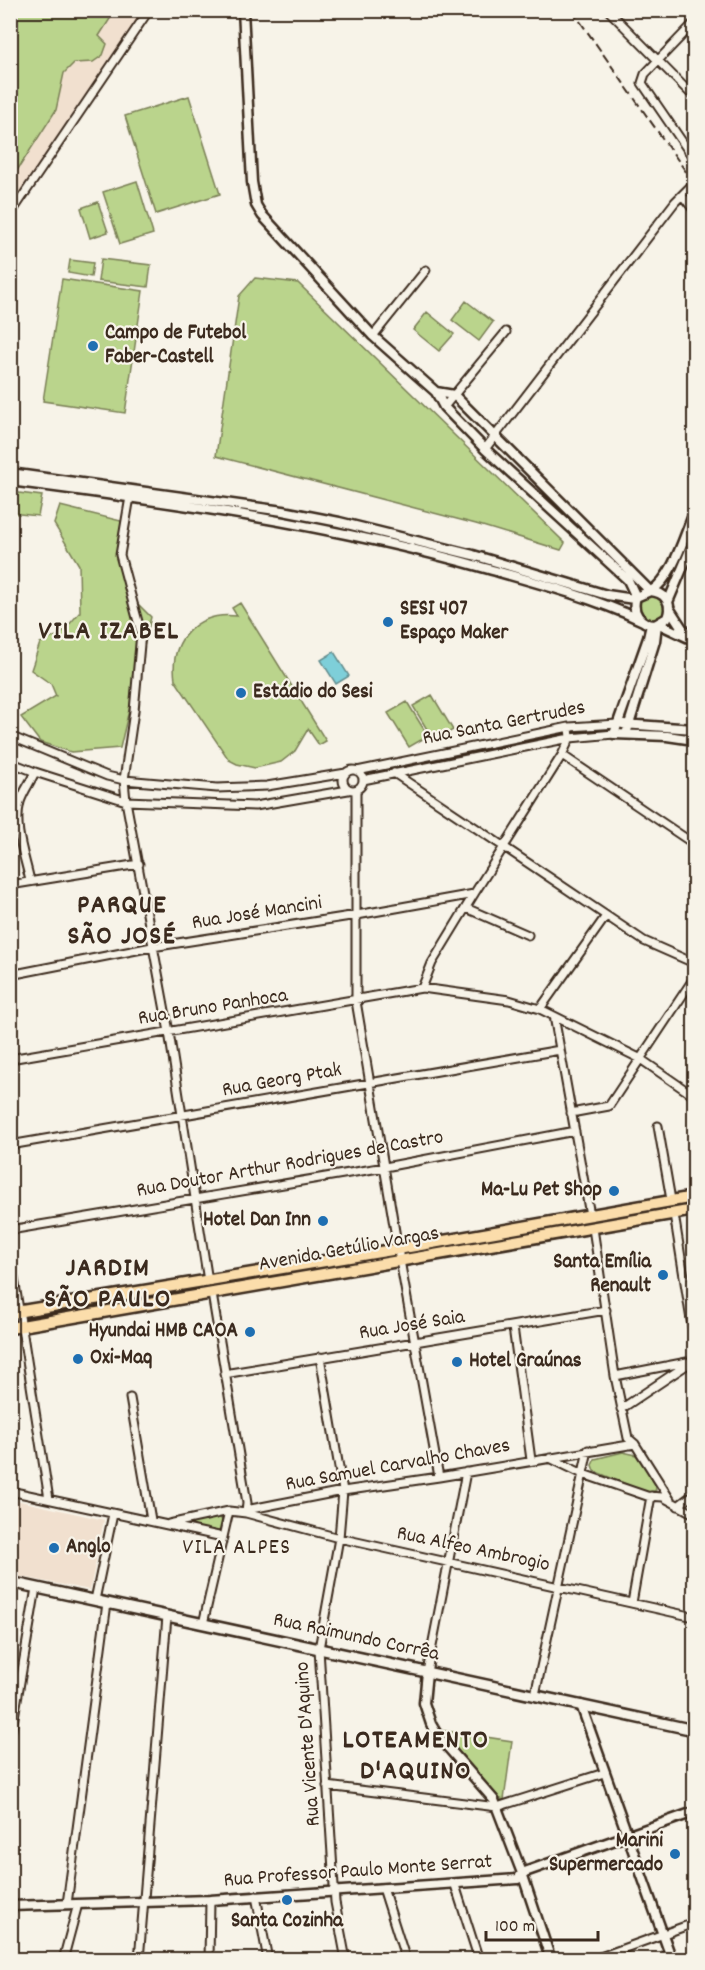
<svg xmlns="http://www.w3.org/2000/svg" width="705" height="1970" viewBox="0 0 705 1970" font-family="Dekko,sans-serif">
<rect width="100%" height="100%" fill="#f7f3e8"/>
<filter id="ink" filterUnits="userSpaceOnUse"><feTurbulence type="fractalNoise" baseFrequency=".0167" numOctaves="2"/><feDisplacementMap in="SourceGraphic" scale="12" xChannelSelector="R" yChannelSelector="G"/><feConvolveMatrix kernelMatrix="1 2 1 2 8 2 1 2 1" color-interpolation-filters="sRGB"/></filter>
<g filter="url(#ink)">
<path fill="#f1e0cf" d="M 11,11 L 143,11 L 11,209 Z
M 11,1499 L 104,1520 L 90,1590 L 11,1575 Z"/>
<path fill="#bad48c" stroke="#7a7f55" stroke-width="1.5" d="M 11,10 L 115,11 L 99,36 L 107,44 L 103,55 L 93,62 L 74,63 L 64,73 L 56,110 L 11,180 Z
M 189,96 L 220,194 L 156,214 L 125,116 Z
M 137,181 L 153,234 L 120,244 L 103,192 Z
M 98,202 L 108,232 L 90,238 L 81,208 Z
M 101,259 L 151,265 L 148,287 L 98,281 Z
M 70,260 L 93,263 L 91,277 L 68,273 Z
M 255,278 L 298,283 L 565,543 L 561,550 L 476,524 L 216,456 L 239,296 Z
M 62,279 L 143,291 L 125,413 L 43,401 Z
M 466,301 L 493,322 L 479,341 L 452,320 Z
M 427,312 L 454,334 L 439,351 L 413,330 Z
M 11,492 L 42,496 L 38,516 L 11,513 Z
M 60,506 L 129,523 L 122,553 L 137,603 L 151,617 L 120,748 L 71,752 L 40,742 L 21,717 L 56,696 L 51,684 L 31,670 L 40,643 L 61,634 L 80,612 L 79,565 L 54,524 Z
M639 608a13 13 0 1 1 26 0a13 13 0 1 1-26 0Z
M 240,603 L 326,741 L 319,745 L 308,729 L 295,751 L 281,762 L 255,768 L 237,764 L 229,760 L 175,680 C 169,640 197,611 237,616 L 232,608 Z
M 432,695 L 453,730 L 434,741 L 413,706 Z
M 407,702 L 428,736 L 409,747 L 388,713 Z
M 560,731 L 564,734 L 562,737 L 395,771 L 393,767 Z
M 694,1203 L 694,1207 L 407,1256 L 405,1254 L 409,1252 Z
M 394,1254 L 395,1257 L 27,1320 L 26,1319 L 28,1316 Z
M 623,1452 L 636,1455 L 655,1482 L 656,1490 L 648,1493 L 594,1471 L 592,1465 L 595,1459 Z
M 220,1517 L 223,1522 L 221,1531 L 218,1532 L 190,1525 L 189,1522 Z
M 439,1730 L 512,1741 L 504,1800 L 498,1798 Z"/>
<path fill="#7ecfd9" stroke="#638d8e" stroke-width="1.5" d="M 334,652 L 349,676 L 336,684 L 321,660 Z"/>
<g fill="none" stroke-linecap="round" stroke-linejoin="round">
<defs>
<path id="minor" d="M 608,10 L 694,97
M 694,23 L 645,74 L 642,83 L 694,159
M 682,195 L 694,183
M 10,215 L 149,10
M 373,336 L 426,270
M 444,407 L 506,332
M 485,449 L 675,202 L 682,195 L 694,210
M 130,497 L 120,555 L 141,633 L 134,711 L 124,780 L 126,801 L 169,1032 L 208,1281
M 10,736 L 107,776 L 124,780 L 217,788 L 267,786 L 346,773
M 562,755 L 694,844
M 10,762 L 35,772 L 126,801 L 255,806 L 348,790
M343 780a10 10 0 1 1 20 0a10 10 0 1 1-20 0Z
M 357,771 L 569,727 L 618,724
M 394,773 L 644,941 L 694,963
M 363,780 L 570,738 L 614,734
M 356,790 L 356,1001 L 398,1249 L 439,1477
M 30,881 C 25,857 13,827 20,802 C 23,792 30,783 35,772
M 10,885 L 139,864
M 466,908 L 528,935
M 10,975 L 152,947 L 357,915 L 474,894
M 422,988 L 432,963 L 474,894 L 562,755 L 570,738 L 569,727
M 540,1009 L 606,916
M 554,1016 L 590,1215
M 10,1059 L 422,988 L 509,1000 L 540,1009 L 639,1058 L 694,1096
M 571,1113 L 609,1106 L 694,978
M 658,1126 L 671,1200
M 10,1145 L 560,1050
M 674,1214 L 694,1339
M 593,1228 L 615,1376 L 628,1438 L 635,1444 L 671,1501
M 10,1230 L 385,1167 L 575,1131
M 10,1253 L 49,1499
M 212,1294 L 247,1503 L 246,1513 L 339,1538 L 694,1617
M 513,1327 L 531,1460
M 320,1357 L 343,1491 L 339,1538 L 319,1649 L 335,1902 L 346,1960
M 224,1374 L 606,1310
M 615,1376 L 687,1362
M 130,1398 L 151,1520
M 621,1409 L 694,1360
M 550,1458 L 583,1474 L 647,1496 L 663,1497 L 694,1514
M 10,1491 L 223,1537
M 678,1506 L 694,1494
M 169,1524 L 229,1511 L 246,1513 L 251,1509 L 343,1491 L 439,1477 L 635,1444
M 95,1600 L 113,1514
M 632,1603 L 651,1496
M 203,1624 L 229,1511
M 427,1672 L 466,1472
M 535,1695 L 588,1450
M 10,1741 L 36,1588
M 327,1786 L 497,1807 L 604,1773
M 455,1885 L 479,1960
M 383,1888 L 406,1960
M 256,1896 L 268,1960
M 67,1904 L 107,1603
M 63,1960 L 78,1904
M 139,1960 L 167,1616
M 209,1960 L 210,1900
M 592,1960 L 694,1923"/>
<path id="tertiary" d="M 243,10 L 252,182 L 256,205 L 262,215 L 373,336 L 436,392 L 444,407 L 485,449 L 628,580 L 636,597
M 436,392 L 454,395 L 650,591
M 10,473 L 283,511 L 339,522 L 473,555 L 607,595 L 634,599
M 10,481 C 171,502 330,524 485,568 C 538,583 591,597 641,620
M 650,591 C 665,592 673,603 667,618 L 655,625 C 640,624 631,612 636,597 Z
M 651,591 C 673,578 684,536 694,513
M 668,602 L 694,541
M 669,608 L 682,628 L 694,639
M 659,624 L 691,639
M 651,625 L 648,638 L 614,734 L 667,736 L 694,740
M 623,724 L 694,729
M 626,734 L 655,641 L 657,624
M 427,1672 L 424,1703 L 431,1724 L 438,1736 L 494,1800 L 522,1873 L 551,1960
M 581,1705 L 672,1960
M 10,1906 L 210,1900 L 518,1879 L 522,1873 L 694,1812"/>
<path id="secondary" d="M 10,1582 L 694,1730"/>
<path id="primary" d="M 10,1313 L 398,1249 L 694,1197
M 10,1328 L 694,1210"/>
</defs>
<use href="#minor" stroke="#3b2a1e" stroke-width="11"/>
<use href="#tertiary" stroke="#3b2a1e" stroke-width="13"/>
<use href="#secondary" stroke="#3b2a1e" stroke-width="14"/>
<use href="#primary" stroke="#3b2a1e" stroke-width="15"/>
<use href="#minor" stroke="#f7f3e8" stroke-width="7"/>
<use href="#tertiary" stroke="#f7f3e8" stroke-width="8"/>
<use href="#secondary" stroke="#f7f3e8" stroke-width="9"/>
<use href="#primary" stroke="#fbddab" stroke-width="10"/>
<path stroke="#3b2a1e" stroke-width="2" stroke-dasharray="9 4.5" stroke-linecap="butt" d="M 572,10 L 694,183"/>
</g>
</g>
<g fill="#1f6fb2" stroke="#f7f3e8" stroke-width="2">
<circle cx="93" cy="346" r="6"/>
<circle cx="388" cy="622" r="6"/>
<circle cx="241" cy="693" r="6"/>
<circle cx="614" cy="1191" r="6"/>
<circle cx="323" cy="1221" r="6"/>
<circle cx="663" cy="1275" r="6"/>
<circle cx="250" cy="1332" r="6"/>
<circle cx="78" cy="1359" r="6"/>
<circle cx="457" cy="1362" r="6"/>
<circle cx="54" cy="1548" r="6"/>
<circle cx="675" cy="1854" r="6"/>
<circle cx="287" cy="1900" r="6"/>
</g>
<g text-anchor="middle" dominant-baseline="central" stroke-width="4.5" stroke-linejoin="round" paint-order="stroke">
<g font-size="21" font-weight="bold" fill="#3b2a1e" stroke="#f7f3e8" text-anchor="start">
<text x="105" y="334">Campo de Futebol<tspan x="105" dy="24">Faber-Castell</tspan></text>
<text x="400" y="610">SESI 407<tspan x="400" dy="24">Espaço Maker</tspan></text>
<text x="253" y="693">Estádio do Sesi</text>
<text x="602" y="1191" text-anchor="end">Ma-Lu Pet Shop</text>
<text x="311" y="1221" text-anchor="end">Hotel Dan Inn</text>
<text x="651" y="1263" text-anchor="end">Santa Emília<tspan x="651" dy="24">Renault</tspan></text>
<text x="238" y="1332" text-anchor="end">Hyundai HMB CAOA</text>
<text x="90" y="1359">Oxi-Maq</text>
<text x="469" y="1362">Hotel Graúnas</text>
<text x="66" y="1548">Anglo</text>
<text x="663" y="1842" text-anchor="end">Marini<tspan x="663" dy="24">Supermercado</tspan></text>
<text x="287" y="1922" text-anchor="middle">Santa Cozinha</text>
</g>
<g font-size="21" fill="#3b2a1e" stroke="#f7f3e8">
<text transform="translate(504 724) rotate(-11)">Rua Santa Gertrudes</text>
<text transform="translate(257 914) rotate(-9)">Rua José Mancini</text>
<text transform="translate(213 1008) rotate(-9)">Rua Bruno Panhoca</text>
<text transform="translate(282 1081) rotate(-10)">Rua Georg Ptak</text>
<text transform="translate(290 1165) rotate(-10)">Rua Doutor Arthur Rodrigues de Castro</text>
<text transform="translate(349 1250) rotate(-10)">Avenida Getúlio Vargas</text>
<text transform="translate(412 1326) rotate(-9)">Rua José Saia</text>
<text transform="translate(398 1466) rotate(-10)">Rua Samuel Carvalho Chaves</text>
<text transform="translate(473 1550) rotate(12)">Rua Alfeo Ambrogio</text>
<text transform="translate(356 1638) rotate(12)">Rua Raimundo Corrêa</text>
<text transform="translate(309 1744) rotate(-94)">Rua Vicente D'Aquino</text>
<text transform="translate(358 1872) rotate(-4)">Rua Professor Paulo Monte Serrat</text>
</g>
<g font-size="22" letter-spacing="1.5" fill="#3b2a1e" stroke="#f7f3e8">
<text x="237" y="1548">VILA ALPES</text>
</g>
<g font-size="27" font-weight="bold" letter-spacing="1.5" fill="#3b2a1e" stroke="#f7f3e8">
<text x="109" y="632">VILA IZABEL</text>
<text x="122" y="906">PARQUE<tspan x="122" dy="31">SÃO JOSÉ</tspan></text>
<text x="108" y="1269">JARDIM<tspan x="108" dy="31">SÃO PAULO</tspan></text>
<text x="416" y="1741">LOTEAMENTO<tspan x="416" dy="31">D'AQUINO</tspan></text>
</g>
</g>
<rect width="705" height="1970" fill="none" stroke="#f7f3e8" stroke-width="36"/>
<rect x="18" y="18" width="669" height="1934" fill="none" stroke="#3b2a1e" stroke-width="2" filter="url(#ink)"/>
<path d="M486 1931v9h112v-9" fill="none" stroke="#3b2a1e" stroke-width="3"/>
<text x="495" y="1931" font-size="18" fill="#3b2a1e" stroke="#f7f3e8" stroke-width="4.5" paint-order="stroke">100 m</text>
</svg>
